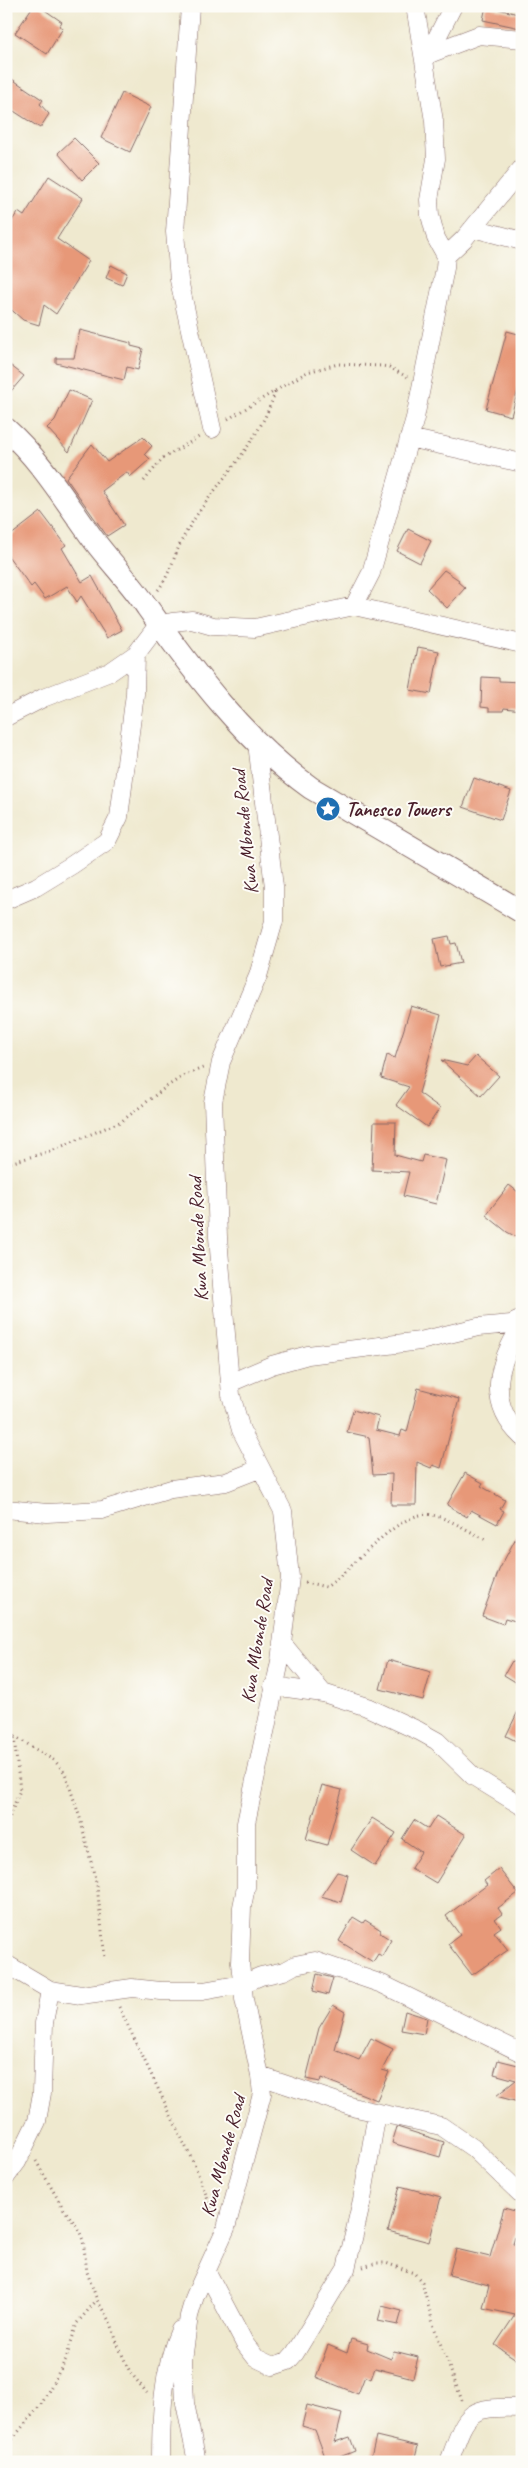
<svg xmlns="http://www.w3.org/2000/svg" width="528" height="2468" viewBox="0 0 528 2468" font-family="Caveat,sans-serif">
<rect width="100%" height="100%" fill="#fdfcf7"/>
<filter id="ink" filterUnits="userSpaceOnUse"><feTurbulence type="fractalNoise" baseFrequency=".02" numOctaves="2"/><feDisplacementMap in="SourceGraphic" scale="10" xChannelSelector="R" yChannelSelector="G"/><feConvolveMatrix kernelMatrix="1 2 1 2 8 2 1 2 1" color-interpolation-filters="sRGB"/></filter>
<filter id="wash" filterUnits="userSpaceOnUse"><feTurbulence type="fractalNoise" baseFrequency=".0096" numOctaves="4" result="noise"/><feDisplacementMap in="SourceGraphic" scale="20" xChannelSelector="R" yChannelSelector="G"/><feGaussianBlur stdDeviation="1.12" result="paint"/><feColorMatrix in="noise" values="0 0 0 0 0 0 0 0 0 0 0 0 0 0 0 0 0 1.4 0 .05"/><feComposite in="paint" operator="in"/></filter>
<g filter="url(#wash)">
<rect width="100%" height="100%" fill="#efe9cf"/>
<g id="blocks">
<path fill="#e79878" d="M 33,6 L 39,6 L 62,22 L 59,26 L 63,28 L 47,54 L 15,33 Z
M 486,6 L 522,15 L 520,28 L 483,20 Z
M 6,75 L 43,100 L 40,104 L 49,114 L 40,128 L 6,106 Z
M 122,93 L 151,107 L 130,152 L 101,138 Z
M 74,138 L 99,163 L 82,180 L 58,153 Z
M 49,176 L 83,198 L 57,239 L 89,261 L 56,314 L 44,305 L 39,325 L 23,320 L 6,305 L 6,229 L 18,212 L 24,216 Z
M 111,265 L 127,273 L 122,285 L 106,278 Z
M 80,330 L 131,343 L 131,346 L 143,349 L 138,370 L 127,367 L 124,380 L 56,363 L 56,358 L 74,358 Z
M 507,331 L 522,335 L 522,375 L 511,416 L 486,409 Z
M 6,362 L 24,376 L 6,397 Z
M 69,390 L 92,400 L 69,452 L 47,428 L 55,420 Z
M 143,437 L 152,446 L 145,454 L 150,459 L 130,477 L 127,472 L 102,491 L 124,525 L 107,536 L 66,478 L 92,444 L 107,462 Z
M 41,512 L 66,545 L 62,548 L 82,582 L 92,576 L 122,630 L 107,638 L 81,596 L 77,602 L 67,586 L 45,599 L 34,584 L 31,587 L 6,553 L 6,539 Z
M 408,529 L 431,541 L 420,563 L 397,551 Z
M 444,570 L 459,580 L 458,582 L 465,588 L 447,608 L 427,589 Z
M 418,647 L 439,651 L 431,694 L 410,690 Z
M 482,677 L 499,678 L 499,681 L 521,682 L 522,710 L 504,708 L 503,711 L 489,711 L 489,708 L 481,707 Z
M 474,778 L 511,791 L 501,820 L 463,807 Z
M 449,936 L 451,944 L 456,943 L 461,963 L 440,967 L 434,939 Z
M 411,1006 L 441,1015 L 419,1093 L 440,1108 L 427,1127 L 396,1105 L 409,1087 L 381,1078 L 387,1055 L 395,1058 Z
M 476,1056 L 499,1076 L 481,1096 L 441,1060 L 467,1066 Z
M 374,1122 L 396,1122 L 395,1155 L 421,1162 L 423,1155 L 446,1160 L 436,1204 L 403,1196 L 409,1172 L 372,1170 Z
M 509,1185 L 522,1195 L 522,1240 L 507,1232 L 486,1215 Z
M 418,1388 L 459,1399 L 441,1468 L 433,1465 L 431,1468 L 417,1462 L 416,1505 L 391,1505 L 392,1474 L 373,1475 L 369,1437 L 347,1432 L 353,1410 L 379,1417 L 376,1430 L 400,1436 L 402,1430 L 407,1432 Z
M 465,1473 L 483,1483 L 481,1486 L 505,1500 L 500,1509 L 504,1511 L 497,1524 L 471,1510 L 467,1517 L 447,1505 Z
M 522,1526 L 522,1623 L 505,1618 L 503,1624 L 482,1616 L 499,1570 Z
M 388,1660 L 431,1672 L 423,1700 L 380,1689 Z
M 512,1661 L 522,1667 L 522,1686 L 504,1675 Z
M 522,1703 L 522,1744 L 506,1736 Z
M 322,1785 L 342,1790 L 327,1845 L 306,1839 Z
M 436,1816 L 466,1835 L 436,1883 L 411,1868 L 421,1852 L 402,1839 L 414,1820 L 428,1829 Z
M 372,1818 L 396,1833 L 375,1866 L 351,1850 Z
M 499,1869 L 518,1893 L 498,1908 L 502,1914 L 495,1919 L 501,1927 L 494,1932 L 508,1950 L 472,1975 L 448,1944 L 460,1935 L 446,1916 L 487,1885 L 484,1881 Z
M 337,1872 L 348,1875 L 341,1902 L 321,1896 Z
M 353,1917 L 363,1923 L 365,1920 L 381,1930 L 380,1933 L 391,1940 L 382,1956 L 378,1954 L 373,1962 L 339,1941 Z
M 317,1974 L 333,1978 L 328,1995 L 313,1991 Z
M 333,2005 L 345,2012 L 335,2050 L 359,2060 L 371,2038 L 393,2049 L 382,2070 L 389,2072 L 377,2100 L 321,2078 L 320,2082 L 306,2079 L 319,2028 Z
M 405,2011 L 427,2018 L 424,2034 L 401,2030 Z
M 498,2060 L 522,2066 L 522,2103 L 496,2096 L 516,2080 L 494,2074 Z
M 397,2127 L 444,2142 L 440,2157 L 392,2143 Z
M 400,2186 L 441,2197 L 429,2242 L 388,2231 Z
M 504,2208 L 522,2213 L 513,2244 L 522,2246 L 522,2363 L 495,2345 L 515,2315 L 483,2308 L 489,2285 L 449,2275 L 456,2249 L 490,2257 Z
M 382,2306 L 402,2311 L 398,2325 L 378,2321 Z
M 351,2339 L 368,2344 L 367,2349 L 391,2359 L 394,2351 L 418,2357 L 413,2378 L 375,2368 L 371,2379 L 365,2376 L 358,2394 L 316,2377 L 328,2345 L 347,2353 Z
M 307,2405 L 342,2414 L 335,2442 L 350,2437 L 355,2451 L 327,2462 L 315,2430 L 302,2426 Z
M 376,2436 L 418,2446 L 414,2462 L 370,2462 Z"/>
</g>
</g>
<g filter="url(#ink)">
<use href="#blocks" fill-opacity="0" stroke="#846664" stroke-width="1"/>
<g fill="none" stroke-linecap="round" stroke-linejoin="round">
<defs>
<path id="minor" d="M 190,6 L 175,232 L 179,280 L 212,429
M 429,54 L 479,35 L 522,39
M 426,59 L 453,6
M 473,228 L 522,241
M 446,256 L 464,239 L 522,168
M 409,438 L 522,463
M 354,606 L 371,573 L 415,418 L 445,268 L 446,256 L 436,238 L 430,215 L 429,200 L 436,159 L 434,121 L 415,6
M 6,717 L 43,698 L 110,672 L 136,654 L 158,625 L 172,622 L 192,620 L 213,626 L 255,628 L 354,606 L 522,644
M 6,900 L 36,887 L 72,865 L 107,841 L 119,817 L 135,694 L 136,654
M 522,1325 C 498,1362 485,1402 522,1437
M 232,1382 L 272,1365 L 308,1355 L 420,1341 L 478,1327 L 511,1324 L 522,1319
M 6,1509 L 47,1513 L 102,1510 L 171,1489 L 226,1482 L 259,1469
M 282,1643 L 323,1693
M 273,1686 L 323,1693 L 367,1707 L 419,1731 L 437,1741 L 473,1776 L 522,1806
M 6,1964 L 50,1990 L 81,1995 L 132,1988 L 161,1991 L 203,1991 L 242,1984 L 261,1976 L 284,1971 L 295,1965 L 315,1961 L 382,1984 L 522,2053
M 260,2076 L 356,2108 L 441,2126 L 473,2148 L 522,2195
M 6,2177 L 17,2162 L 37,2121 L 42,2093 L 44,2023 L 50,1990
M 207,2272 L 245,2344 L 256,2358 L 273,2366 L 288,2361 L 295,2353 L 346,2269 L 362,2200 L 377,2113
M 161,2462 C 161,2418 162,2370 180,2330
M 197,2462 L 185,2403 L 183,2360 L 189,2316 L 195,2296 L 226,2228 L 262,2094 L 260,2076 L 244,1999 L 240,1963 L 242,1907 L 246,1887 L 246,1823 L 280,1661 L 290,1577 L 283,1511 L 241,1430 L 231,1395 L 218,1237 L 213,1102 L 221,1062 L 258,976 L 274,921 L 274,887 L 257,743
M 449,2462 C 467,2412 466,2406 522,2408"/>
<path id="tertiary" d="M 6,429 C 40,459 66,502 93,539 C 110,562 131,583 147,607 C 194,673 245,741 311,788 L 522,912"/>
</defs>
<use href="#minor" stroke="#846664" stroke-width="19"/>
<use href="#tertiary" stroke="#846664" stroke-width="24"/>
<path stroke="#846664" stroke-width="3" stroke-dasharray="1 4" stroke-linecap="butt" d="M 228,419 L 307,372 L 338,364 L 382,366 L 389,367 L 407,377
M 144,481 L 163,458 L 199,437
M 158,590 C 170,575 174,555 183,538 C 210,487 258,448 275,392
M 6,1164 L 51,1151 L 122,1121 L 166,1087 L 185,1075 L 203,1068
M 305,1582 L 326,1587 C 352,1571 400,1507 432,1515 C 451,1519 470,1532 488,1541
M 6,1731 L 55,1761 L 65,1773 L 80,1818 L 97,1886 L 105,1958
M 6,1826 L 20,1790 L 14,1737
M 119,2007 L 195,2166 L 213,2213
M 36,2161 L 63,2208 L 78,2228 L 83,2240 L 87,2272 L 97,2300 L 112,2326 L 117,2343 L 130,2372 L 147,2393
M 363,2267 L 376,2263 L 386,2263 L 414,2273 L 422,2282 L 434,2327 L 463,2403
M 6,2447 L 42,2403 L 66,2359 L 77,2323 L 97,2300"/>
<use href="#minor" stroke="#fff" stroke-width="18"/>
<use href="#tertiary" stroke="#fff" stroke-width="22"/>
</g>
</g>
<defs>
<symbol id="sight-disc" viewBox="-11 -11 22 22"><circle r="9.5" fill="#1f6fb2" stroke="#fdfcf7"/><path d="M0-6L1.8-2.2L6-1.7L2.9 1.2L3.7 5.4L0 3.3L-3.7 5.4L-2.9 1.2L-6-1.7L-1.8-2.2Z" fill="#fff"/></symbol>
</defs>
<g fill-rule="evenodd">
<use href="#sight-disc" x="314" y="795" width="28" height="28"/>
</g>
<g text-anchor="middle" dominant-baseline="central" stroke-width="4" stroke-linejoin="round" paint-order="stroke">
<g font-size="20" font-weight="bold" fill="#4a1f2b" stroke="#fdfcf7" text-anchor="start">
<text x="346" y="809">Tanesco Towers</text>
</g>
<g font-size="20" fill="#4a1f2b" stroke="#fdfcf7">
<text transform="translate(245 832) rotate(-96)">Kwa Mbonde Road</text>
<text transform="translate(198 1239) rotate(-93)">Kwa Mbonde Road</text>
<text transform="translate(257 1641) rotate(-81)">Kwa Mbonde Road</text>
<text transform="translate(223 2156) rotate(-75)">Kwa Mbonde Road</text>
</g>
</g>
<rect width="528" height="2468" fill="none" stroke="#fdfcf7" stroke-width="25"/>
</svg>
